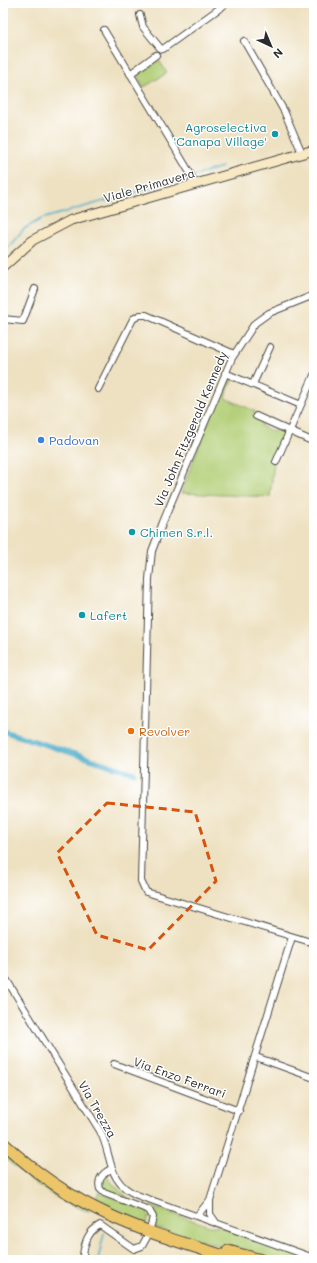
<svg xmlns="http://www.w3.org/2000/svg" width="317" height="1263" viewBox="0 0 317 1263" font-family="Mali,sans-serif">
<rect width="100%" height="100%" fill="#fff"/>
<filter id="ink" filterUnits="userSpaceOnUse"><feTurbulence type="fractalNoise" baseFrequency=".025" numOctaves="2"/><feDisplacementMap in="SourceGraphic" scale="8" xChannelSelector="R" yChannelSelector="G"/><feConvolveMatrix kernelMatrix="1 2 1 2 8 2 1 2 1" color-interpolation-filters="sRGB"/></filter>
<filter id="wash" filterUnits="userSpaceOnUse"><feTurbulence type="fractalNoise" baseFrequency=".012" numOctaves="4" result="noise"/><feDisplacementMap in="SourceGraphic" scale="16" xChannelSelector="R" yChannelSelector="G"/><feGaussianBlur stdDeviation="0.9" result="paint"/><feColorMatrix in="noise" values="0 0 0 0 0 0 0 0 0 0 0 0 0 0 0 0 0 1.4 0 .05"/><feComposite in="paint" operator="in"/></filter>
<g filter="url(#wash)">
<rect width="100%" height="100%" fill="#eee1c1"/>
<path fill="#b1ce74" stroke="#6e7c50" d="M 159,60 L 167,73 L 144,87 L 138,77 L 138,75 Z
M 230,380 L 232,380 L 225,398 L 255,411 L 253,416 L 262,420 L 261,426 L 274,432 L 277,428 L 287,432 L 274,462 L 270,497 L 181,493 C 187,478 221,383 230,380 Z
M 3,1148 L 90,1211 C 65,1208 21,1174 3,1156 Z
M 106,1176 L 116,1187 L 128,1198 L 108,1191 L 102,1187 L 103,1178 Z
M 99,1192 L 146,1211 L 152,1218 L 148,1217 L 146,1225 L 94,1202 Z
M 150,1206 L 210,1226 L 217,1226 L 314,1260 L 271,1260 L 155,1228 L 156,1216 Z"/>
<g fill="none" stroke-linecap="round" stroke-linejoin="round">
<path stroke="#4badca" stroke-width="1.5" d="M 193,176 L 222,167
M 3,253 L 24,229 L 41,219 L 189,177
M 98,1260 L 104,1233"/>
<path stroke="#4badca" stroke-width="5.5" d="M 3,731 L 134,773"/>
</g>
</g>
<g filter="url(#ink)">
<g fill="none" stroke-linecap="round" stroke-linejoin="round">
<defs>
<path id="street" d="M 140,15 L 143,27 L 161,49 L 163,49 L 227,3
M 104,30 L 190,173 L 194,184
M 244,41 L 284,111 L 302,153
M 130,74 L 156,55
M 314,295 L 269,313 L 255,323 L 232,358 L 163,522 L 152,551 L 149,579 L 141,881 L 146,892 L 314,943
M 3,319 L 23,321 L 35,289
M 225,373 L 301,405
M 253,384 L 270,347
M 98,389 L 133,319 L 140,315 L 146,315 L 234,354
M 256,416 L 314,442
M 276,462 L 314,375
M 3,974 L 100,1131 C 113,1156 106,1182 137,1195 L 314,1258
M 256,1057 L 314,1078
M 114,1064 L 239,1111
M 111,1169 C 103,1173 97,1179 100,1189 L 104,1193 L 149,1210 L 153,1217 L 151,1225
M 197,1216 L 210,1200
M 215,1221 L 210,1214 L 210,1200 L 292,937
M 83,1255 C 85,1241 88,1232 100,1225 L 134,1249 L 142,1246 L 147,1237"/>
<path id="secondary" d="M 3,267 L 33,240 L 71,220 L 314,150"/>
<path id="highway" d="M 3,1143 C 34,1172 70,1197 109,1215 C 149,1234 194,1246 236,1260
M 228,1251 L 261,1260"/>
</defs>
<use href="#street" stroke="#484642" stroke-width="8"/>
<use href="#secondary" stroke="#484642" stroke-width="11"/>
<use href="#highway" stroke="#484642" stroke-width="13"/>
<use href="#street" stroke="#fff" stroke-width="6"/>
<use href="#secondary" stroke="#f8e8c3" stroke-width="9"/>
<use href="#highway" stroke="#edc569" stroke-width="11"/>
</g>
</g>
<path fill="none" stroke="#d5540f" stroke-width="3" stroke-dasharray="8 5" stroke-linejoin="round" d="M 107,803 L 195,812 L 216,881 L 148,950 L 97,935 L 57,853 Z"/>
<g fill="#0f9aa8" stroke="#fff" stroke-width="1.5">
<circle cx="275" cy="134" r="4"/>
<circle cx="132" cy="532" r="4"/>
<circle cx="82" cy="615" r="4"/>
</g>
<circle fill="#3f7fe0" stroke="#fff" stroke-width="1.5" cx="41" cy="440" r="4"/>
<circle fill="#e8710a" stroke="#fff" stroke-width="1.5" cx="131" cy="731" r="4"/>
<g text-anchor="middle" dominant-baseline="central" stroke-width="3" stroke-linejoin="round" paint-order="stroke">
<g font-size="12" fill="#0d838f" stroke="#fff" text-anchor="start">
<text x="267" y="127" text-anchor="end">Agroselectiva<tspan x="267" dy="14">'Canapa Village'</tspan></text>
<text x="140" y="532">Chimen S.r.l.</text>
<text x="90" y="615">Lafert</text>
</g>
<g font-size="12" fill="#2b2b2b" stroke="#fff">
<text transform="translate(149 185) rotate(-16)">Viale Primavera</text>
<text transform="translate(190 429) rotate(-67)">Via John Fitzgerald Kennedy</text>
<text transform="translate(180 1077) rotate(20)">Via Enzo Ferrari</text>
<text transform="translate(98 1109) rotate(60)">Via Trezza</text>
</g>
<g font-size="12" fill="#366cbe" stroke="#fff" text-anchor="start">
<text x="49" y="440">Padovan</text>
</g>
<g font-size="12" fill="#c56008" stroke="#fff" text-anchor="start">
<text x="139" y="731">Revolver</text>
</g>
</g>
<rect width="317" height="1263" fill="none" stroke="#fff" stroke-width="16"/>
<g transform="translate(271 46) rotate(136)" stroke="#ffffff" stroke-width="3" paint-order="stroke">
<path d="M0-3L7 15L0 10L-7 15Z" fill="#2b2b2b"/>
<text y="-6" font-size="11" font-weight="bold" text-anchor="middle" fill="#2b2b2b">N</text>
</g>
</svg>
